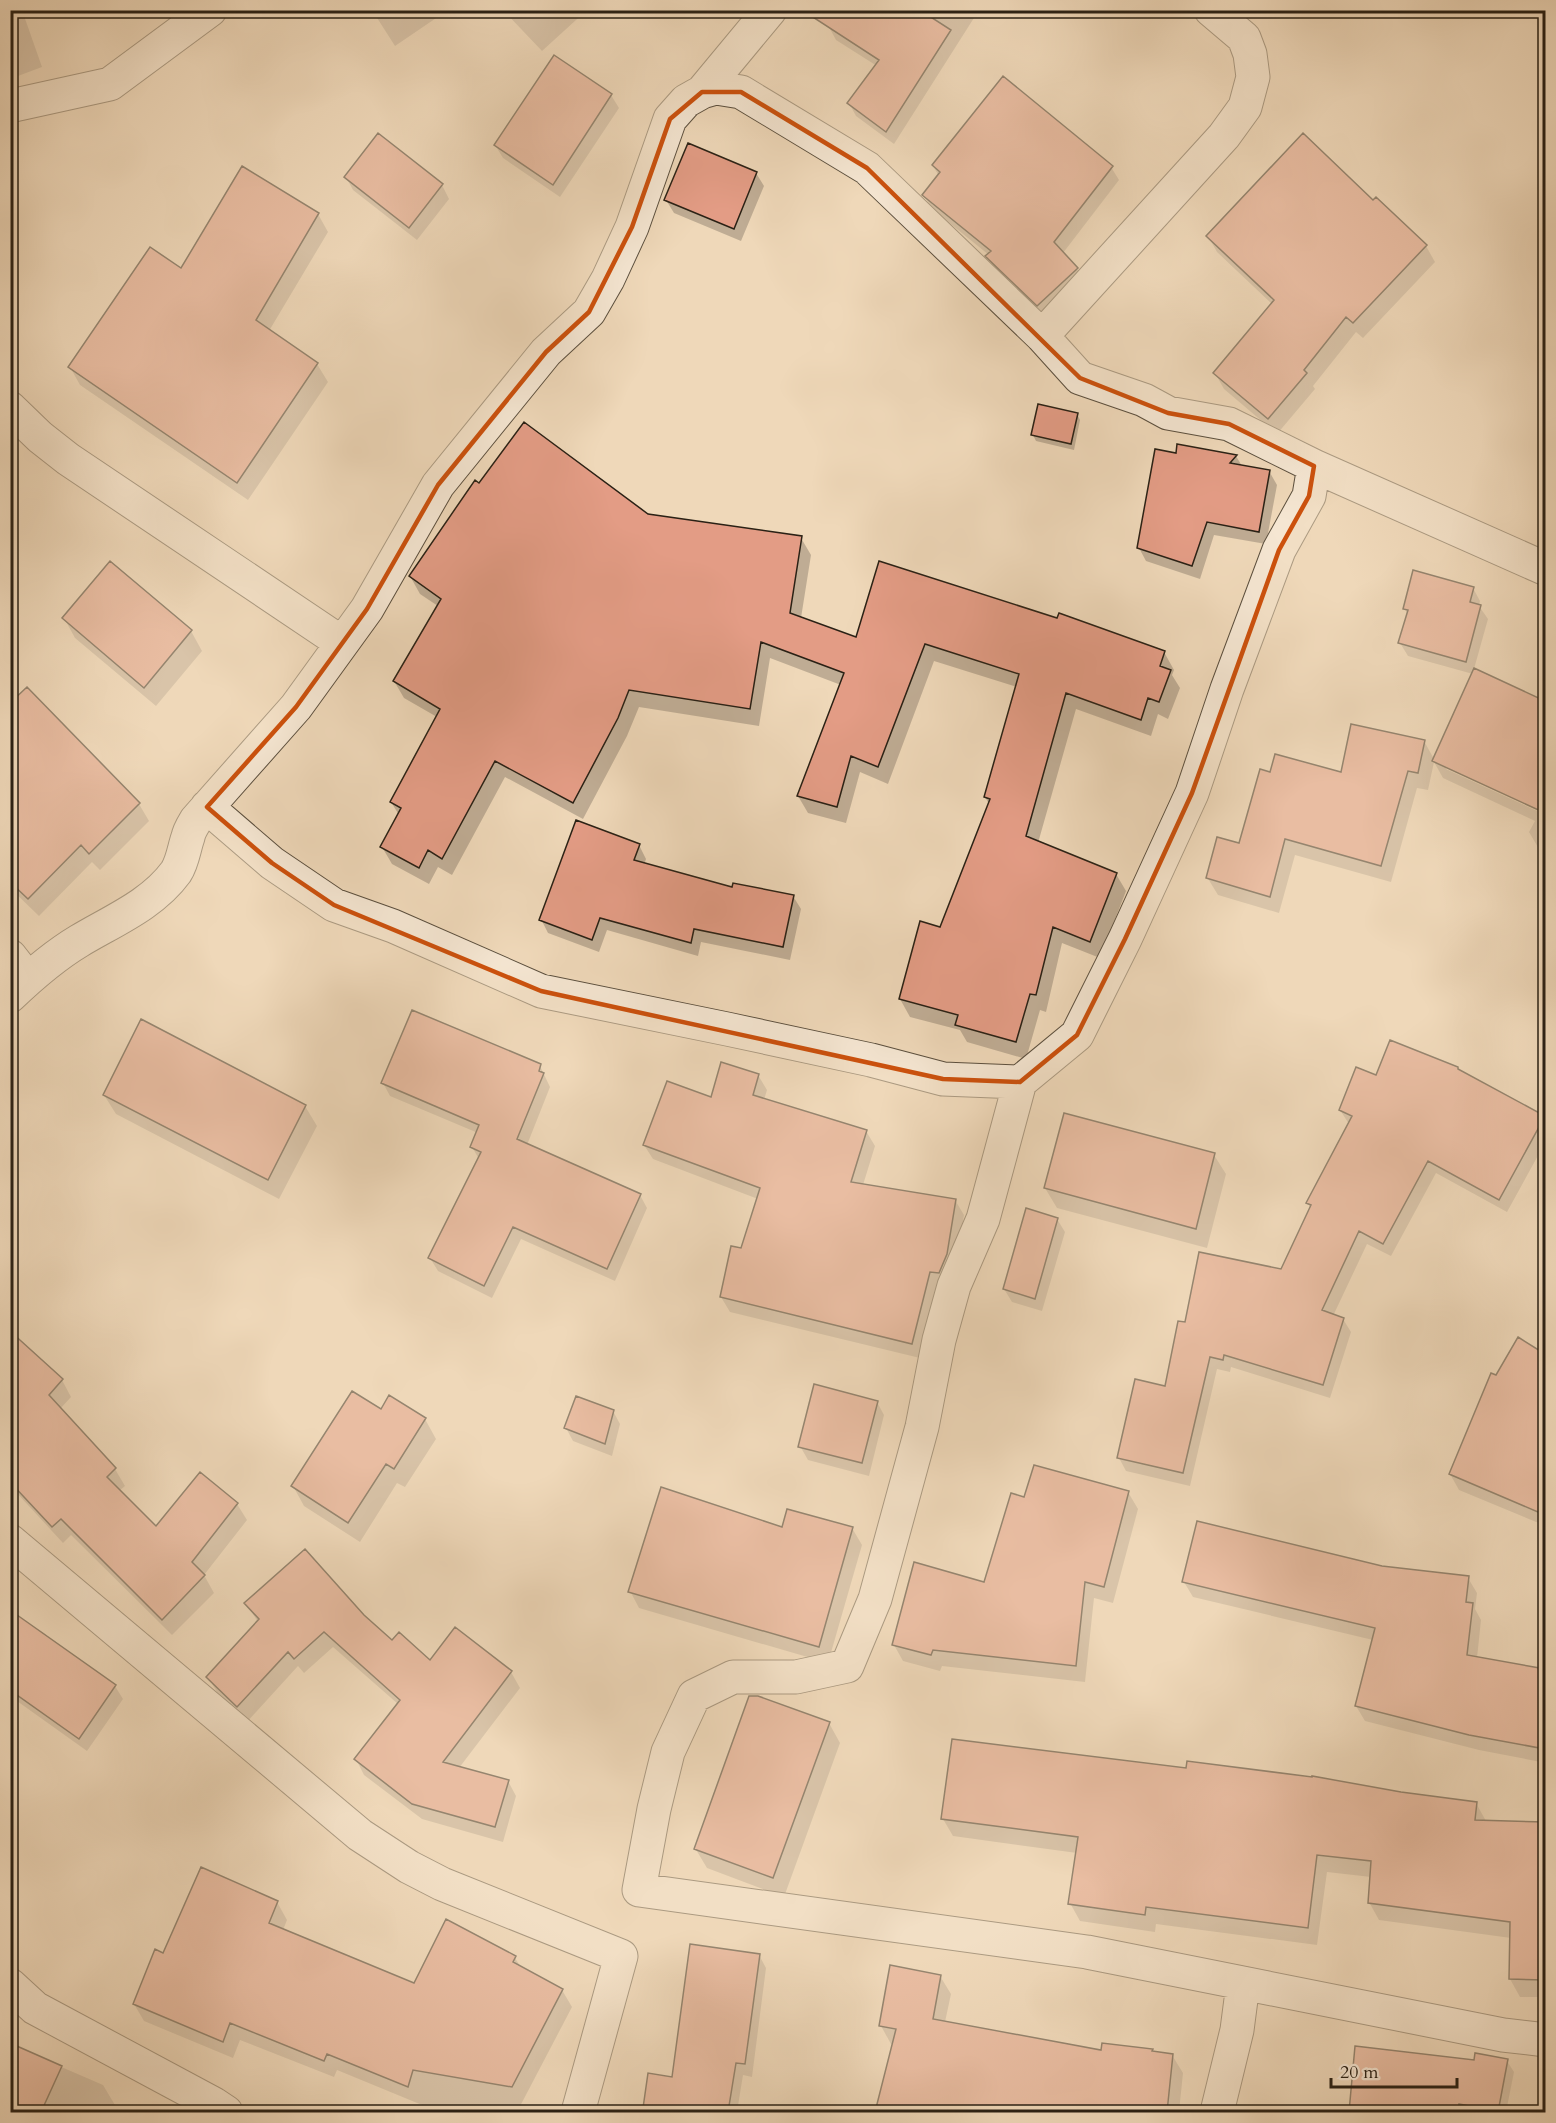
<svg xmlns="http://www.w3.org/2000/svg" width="1556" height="2123" viewBox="0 0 1556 2123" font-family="Cardo,serif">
<rect width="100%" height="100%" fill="#efd8b9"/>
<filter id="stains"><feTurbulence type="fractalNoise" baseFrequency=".00333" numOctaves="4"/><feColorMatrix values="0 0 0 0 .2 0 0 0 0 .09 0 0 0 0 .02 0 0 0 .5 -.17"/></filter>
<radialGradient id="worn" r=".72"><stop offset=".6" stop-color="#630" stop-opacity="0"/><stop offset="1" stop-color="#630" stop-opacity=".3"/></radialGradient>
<path fill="#0003" d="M 10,10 L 22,10 L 42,67 L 10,79 Z
M 372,10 L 448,10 L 395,46 Z
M 503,10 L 587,10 L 542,51 Z
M 839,10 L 979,10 L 894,144 L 856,116 L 849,103 L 877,66 L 836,40 L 829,27 Z
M 555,57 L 611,95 L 619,108 L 560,197 L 503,158 L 495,145 Z
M 933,166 L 1111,167 L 1119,180 L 1063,253 L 1077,269 L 1084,282 L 1046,318 L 995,269 L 987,256 L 989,255 L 931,208 L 924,195 L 939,176 Z
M 756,173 L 764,186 L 741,241 L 674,213 L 666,200 Z
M 346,177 L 442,185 L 449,199 L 417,240 L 353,190 Z
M 1373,202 L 1426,246 L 1435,262 L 1363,338 L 1356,332 L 1313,386 L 1315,389 L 1277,434 L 1224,389 L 1215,373 L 1272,304 L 1217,252 L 1208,236 Z
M 318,214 L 328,232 L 269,331 L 317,364 L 328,382 L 248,500 L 80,385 L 70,367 L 181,270 Z
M 1077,414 L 1080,420 L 1074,450 L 1036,441 L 1033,435 Z
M 1178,446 L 1236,456 L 1242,466 L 1269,471 L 1277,485 L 1266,544 L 1214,535 L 1200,579 L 1146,561 L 1139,548 L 1177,454 Z
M 480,485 L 647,515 L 801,538 L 811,555 L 801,618 L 857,639 L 1164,652 L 1174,670 L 1172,675 L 1180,688 L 1168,719 L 1158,714 L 1151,736 L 1076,709 L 1038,843 L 1116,874 L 1126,891 L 1100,958 L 1062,943 L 1046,1012 L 1040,1010 L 1026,1059 L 967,1042 L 960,1030 L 910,1017 L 900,999 L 941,928 L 989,804 L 985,797 L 1017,687 L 934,661 L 888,784 L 860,772 L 846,823 L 808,813 L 798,796 L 841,685 L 770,658 L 759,726 L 639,707 L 627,736 L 583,819 L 505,777 L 452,875 L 438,867 L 429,884 L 392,864 L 382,847 L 399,815 L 391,802 L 437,717 L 404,698 L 394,681 L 438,606 L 420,594 L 410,576 Z
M 1473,588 L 1480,601 L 1479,606 L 1488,619 L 1474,669 L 1546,702 L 1546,812 L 1446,766 L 1446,769 L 1546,815 L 1546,853 L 1539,849 L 1529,832 L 1535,821 L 1443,778 L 1434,762 L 1428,790 L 1417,788 L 1391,882 L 1295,855 L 1279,913 L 1218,895 L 1207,877 L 1240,845 L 1271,774 L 1342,774 L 1424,741 L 1434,759 L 1473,674 L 1408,656 L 1400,643 L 1408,614 L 1404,608 Z
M 64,618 L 191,631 L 202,651 L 156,706 L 75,638 Z
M 27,689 L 139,804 L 149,821 L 100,870 L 92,862 L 39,916 L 10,888 L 10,705 Z
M 639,845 L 646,859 L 644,865 L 733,889 L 793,896 L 801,909 L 790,960 L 701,942 L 698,956 L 607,930 L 599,952 L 548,933 L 541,919 Z
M 540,1066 L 550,1087 L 527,1145 L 640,1195 L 647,1208 L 615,1281 L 521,1239 L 492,1298 L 438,1271 L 430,1258 L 479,1159 L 472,1147 L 478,1133 L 390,1096 L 383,1083 Z
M 1459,1072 L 1544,1117 L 1546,1121 L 1546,1141 L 1507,1212 L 1436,1173 L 1391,1256 L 1367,1244 L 1333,1316 L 1343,1319 L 1351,1332 L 1330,1398 L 1231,1367 L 1230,1372 L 1217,1369 L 1190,1486 L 1126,1471 L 1119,1458 L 1167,1388 L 1186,1324 L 1282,1270 L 1311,1209 L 1308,1203 L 1349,1124 L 1340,1110 L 1376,1077 Z
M 758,1075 L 767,1090 L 764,1100 L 866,1131 L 875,1146 L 863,1185 L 955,1200 L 964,1215 L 955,1269 L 920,1358 L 730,1312 L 721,1297 L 743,1250 L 758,1199 L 653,1159 L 644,1145 L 712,1099 Z
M 104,1095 L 305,1106 L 317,1126 L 279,1199 L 116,1114 Z
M 1214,1155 L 1226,1174 L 1207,1248 L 1057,1208 L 1045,1188 Z
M 1057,1219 L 1065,1232 L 1042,1311 L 1012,1302 L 1004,1289 Z
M 10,1333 L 62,1380 L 71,1397 L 60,1409 L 115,1469 L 125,1486 L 119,1491 L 156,1529 L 237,1504 L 247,1520 L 204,1575 L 214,1593 L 172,1635 L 71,1535 L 63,1543 L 15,1491 L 10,1483 Z
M 1540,1353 L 1546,1355 L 1546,1526 L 1459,1490 L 1450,1474 L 1496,1377 Z
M 877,1402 L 884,1415 L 869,1476 L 808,1460 L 800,1446 Z
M 381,1411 L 425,1419 L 436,1439 L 405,1487 L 397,1483 L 360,1542 L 304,1506 L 293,1486 Z
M 613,1411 L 620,1424 L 612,1456 L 573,1441 L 566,1428 Z
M 1128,1492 L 1138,1509 L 1113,1603 L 1094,1598 L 1085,1682 L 942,1666 L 940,1671 L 903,1661 L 894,1645 L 985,1584 L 1025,1498 Z
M 852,1528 L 862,1545 L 828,1663 L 639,1608 L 630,1591 L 783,1529 Z
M 1382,1567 L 1468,1578 L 1477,1593 L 1475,1609 L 1481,1620 L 1477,1658 L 1546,1671 L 1546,1763 L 1479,1750 L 1365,1721 L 1356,1706 L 1373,1640 L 1193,1597 L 1184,1582 Z
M 246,1603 L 363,1616 L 392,1642 L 430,1662 L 455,1629 L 511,1672 L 520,1688 L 459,1768 L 508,1781 L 516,1796 L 503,1842 L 422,1819 L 364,1775 L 356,1759 L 398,1704 L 333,1647 L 304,1673 L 298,1666 L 247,1722 L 217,1692 L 208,1677 L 258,1622 Z
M 10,1614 L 44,1633 L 47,1637 L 115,1686 L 123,1699 L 87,1751 L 10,1696 Z
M 829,1723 L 840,1743 L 784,1897 L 707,1868 L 695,1848 Z
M 1401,1794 L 1476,1803 L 1486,1821 L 1546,1823 L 1546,1997 L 1520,1997 L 1510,1979 L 1511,1938 L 1379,1920 L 1369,1902 L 1371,1877 L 1327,1872 L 1317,1945 L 1156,1924 L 1155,1932 L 1080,1921 L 1070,1903 L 1077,1853 L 953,1836 L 943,1819 Z
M 277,1902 L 287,1920 L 283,1930 L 414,1985 L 446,1921 L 515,1958 L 522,1969 L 562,1990 L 572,2007 L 517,2112 L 439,2112 L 337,2070 L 334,2077 L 240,2040 L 233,2058 L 144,2021 L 134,2004 L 164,1955 Z
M 759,1955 L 766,1968 L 752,2077 L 743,2075 L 737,2112 L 647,2112 L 644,2108 L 673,2078 Z
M 940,1976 L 951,1994 L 945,2022 L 1102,2052 L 1172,2055 L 1183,2073 L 1179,2112 L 876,2112 L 893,2044 L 891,2044 L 881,2026 Z
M 13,2046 L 103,2085 L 115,2105 L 112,2112 L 10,2112 L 10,2053 Z
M 1356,2048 L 1475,2062 L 1507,2061 L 1514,2072 L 1506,2112 L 1351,2112 Z
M 1260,2105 L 1320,2112 L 1259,2112 Z"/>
<path fill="#e39c85" stroke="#2a2115" stroke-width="1.5" d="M 802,10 L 920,10 L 951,30 L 886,132 L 847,103 L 879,60 Z
M 554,55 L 612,94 L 553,185 L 494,145 Z
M 1003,76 L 1113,166 L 1054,242 L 1078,268 L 1037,306 L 985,256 L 991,251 L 922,195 L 940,172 L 932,165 Z
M 378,133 L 443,184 L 409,228 L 344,177 Z
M 1303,133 L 1373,200 L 1376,197 L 1427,245 L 1353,323 L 1346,317 L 1304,370 L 1307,373 L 1268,419 L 1213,373 L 1274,300 L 1206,236 Z
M 688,143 L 757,172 L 734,229 L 664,200 Z
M 242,166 L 319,213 L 256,320 L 318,363 L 237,483 L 68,367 L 150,247 L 181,268 Z
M 1038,404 L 1078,413 L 1071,444 L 1031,435 Z
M 524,422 L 648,514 L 802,536 L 790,613 L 856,637 L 879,561 L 1057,618 L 1059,613 L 1165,651 L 1160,666 L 1171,670 L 1159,702 L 1148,698 L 1141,720 L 1066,693 L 1026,836 L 1117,873 L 1090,942 L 1053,927 L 1036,995 L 1030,994 L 1016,1042 L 955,1025 L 958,1015 L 899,999 L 920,921 L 940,927 L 990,799 L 984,797 L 1019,674 L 925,644 L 878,767 L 851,756 L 837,807 L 797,796 L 844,673 L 761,642 L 750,709 L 629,690 L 618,718 L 573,803 L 495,761 L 442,859 L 428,850 L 419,868 L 380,847 L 401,808 L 390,802 L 440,709 L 393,681 L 441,599 L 409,576 L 475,480 L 479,483 Z
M 1177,444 L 1237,455 L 1230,463 L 1270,470 L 1259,532 L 1207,522 L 1192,566 L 1137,548 L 1155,449 L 1176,453 Z
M 110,561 L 192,630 L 144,688 L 62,618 Z
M 1413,570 L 1474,587 L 1470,602 L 1481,605 L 1466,662 L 1398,643 L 1408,610 L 1403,609 Z
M 1474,668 L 1545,701 L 1545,813 L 1432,761 Z
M 27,687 L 140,803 L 89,854 L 81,845 L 28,899 L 10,882 L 10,703 Z
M 1351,724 L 1425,740 L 1418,773 L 1408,771 L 1381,866 L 1285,839 L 1270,897 L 1206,878 L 1217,837 L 1239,843 L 1260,769 L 1270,772 L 1275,754 L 1341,772 Z
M 576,820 L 640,844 L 634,860 L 732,887 L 733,883 L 794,895 L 783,947 L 694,929 L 691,943 L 600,918 L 592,940 L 539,920 Z
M 412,1010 L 541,1064 L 539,1071 L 544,1073 L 517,1139 L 641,1194 L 607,1269 L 513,1227 L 484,1286 L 428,1258 L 481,1152 L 470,1147 L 479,1125 L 381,1083 Z
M 141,1019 L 306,1105 L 268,1180 L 103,1095 Z
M 1390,1040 L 1458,1067 L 1458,1069 L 1545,1116 L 1499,1200 L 1428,1161 L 1383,1244 L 1359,1231 L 1322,1310 L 1344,1318 L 1323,1385 L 1224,1355 L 1223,1360 L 1210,1357 L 1183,1473 L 1117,1458 L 1135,1379 L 1165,1386 L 1178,1321 L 1185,1322 L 1199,1252 L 1281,1269 L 1311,1205 L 1306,1203 L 1352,1116 L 1339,1110 L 1356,1067 L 1376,1075 Z
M 721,1062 L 759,1074 L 753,1095 L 867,1130 L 851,1182 L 956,1199 L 947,1254 L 939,1273 L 930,1272 L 912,1344 L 720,1297 L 731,1246 L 741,1248 L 760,1188 L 643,1145 L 667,1081 L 711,1097 Z
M 1064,1113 L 1215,1153 L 1196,1229 L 1044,1188 Z
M 1026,1208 L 1058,1218 L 1035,1299 L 1003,1289 Z
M 10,1331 L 63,1379 L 49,1395 L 116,1468 L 107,1477 L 156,1526 L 200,1472 L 238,1503 L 192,1562 L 205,1575 L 162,1620 L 61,1519 L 52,1527 L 10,1482 Z
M 1518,1337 L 1545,1354 L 1545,1515 L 1449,1474 L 1491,1373 L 1496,1375 Z
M 814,1384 L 878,1401 L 862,1463 L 798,1447 Z
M 352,1391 L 381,1409 L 389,1395 L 426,1418 L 394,1469 L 386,1464 L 348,1523 L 291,1486 Z
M 576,1396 L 614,1410 L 605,1444 L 564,1428 Z
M 1034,1465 L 1129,1491 L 1104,1587 L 1085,1582 L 1076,1666 L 933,1650 L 931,1655 L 892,1645 L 914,1562 L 984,1582 L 1011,1493 L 1024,1497 Z
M 661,1487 L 782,1527 L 787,1509 L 853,1527 L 819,1647 L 628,1592 Z
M 1197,1521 L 1382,1566 L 1469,1576 L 1466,1602 L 1473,1603 L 1467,1655 L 1545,1669 L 1545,1749 L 1469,1735 L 1355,1706 L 1375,1628 L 1182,1582 Z
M 305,1549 L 364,1615 L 392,1640 L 399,1632 L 430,1660 L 455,1627 L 512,1671 L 443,1762 L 509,1780 L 495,1827 L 412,1804 L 354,1759 L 400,1700 L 324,1632 L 294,1659 L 288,1652 L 237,1707 L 206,1677 L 259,1619 L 244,1603 Z
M 10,1610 L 116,1685 L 79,1739 L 10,1690 Z
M 749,1696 L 758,1696 L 830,1722 L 773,1878 L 694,1849 Z
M 952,1739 L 1186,1768 L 1187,1761 L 1312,1777 L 1312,1776 L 1401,1792 L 1477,1802 L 1475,1820 L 1545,1822 L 1545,1980 L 1509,1979 L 1510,1922 L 1368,1903 L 1371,1861 L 1317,1855 L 1308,1928 L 1146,1907 L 1145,1915 L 1068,1904 L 1078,1837 L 941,1819 Z
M 201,1867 L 278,1901 L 269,1923 L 414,1983 L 446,1919 L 516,1956 L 513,1962 L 563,1989 L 512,2087 L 413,2070 L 408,2087 L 327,2054 L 324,2061 L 230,2023 L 223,2042 L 133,2004 L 155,1949 L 163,1953 Z
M 690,1944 L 760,1954 L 745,2064 L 736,2063 L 728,2112 L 672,2112 L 643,2108 L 648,2073 L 672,2077 Z
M 890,1965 L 941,1975 L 933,2019 L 1101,2050 L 1102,2043 L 1153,2049 L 1152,2051 L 1173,2054 L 1167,2112 L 875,2112 L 896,2029 L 879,2026 Z
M 10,2043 L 62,2066 L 41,2112 L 10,2112 Z
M 1355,2046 L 1474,2060 L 1475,2053 L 1508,2059 L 1498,2112 L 1459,2104 L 1458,2112 L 1349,2112 Z"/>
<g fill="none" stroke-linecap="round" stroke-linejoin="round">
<defs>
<path id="street" d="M 702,92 L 770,10
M 10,106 L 110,84 L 210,10
M 1042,336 L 1224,136 L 1245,107 L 1253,77 L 1250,54 L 1244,38 L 1211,10
M 10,408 L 40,437 L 68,459 L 342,643
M 1314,466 L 1546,569
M 10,956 L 28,979
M 10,996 C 31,976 54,956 79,941 C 112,921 152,905 176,872 C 183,861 184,848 188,837 C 189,831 193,825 196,820 L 296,707 L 367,609 L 438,485 L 546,352 L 589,312 L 608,279 L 632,227 L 670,119 L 686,101 L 702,92 L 716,88 L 741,92 L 867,168 L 1042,336 L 1080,378 L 1144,400 L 1168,413 L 1229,424 L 1314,466 L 1309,496 L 1279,550 L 1227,689 L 1192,793 L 1125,939 L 1077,1035 L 1020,1082 L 943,1079 L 871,1060 L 727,1029 L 541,991 L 393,926 L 334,905 L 272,863 L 207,807
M 1020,1082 L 983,1219 L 954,1286 L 939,1340 L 922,1427 L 875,1599 L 847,1666 L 796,1677 L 733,1677 L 694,1696 L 668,1752 L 654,1809 L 639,1890 L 1087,1952 L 1503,2035 L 1546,2040
M 10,1541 L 360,1835 L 409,1867 L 442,1884 L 621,1956 L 578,2112
M 10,1985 L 35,2008 L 214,2104 L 226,2112
M 1217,2112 L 1237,2030 L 1243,1984"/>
</defs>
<use href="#street" stroke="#5b4f3e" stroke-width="35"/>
<use href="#street" stroke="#f5e6d2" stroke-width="33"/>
</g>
<path d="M0 0H1556V2123H0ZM 702,92 L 741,92 L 867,168 L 1080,378 L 1168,413 L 1229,424 L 1314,466 L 1309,496 L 1279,550 L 1192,793 L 1125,939 L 1077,1035 L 1020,1082 L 943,1079 L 541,991 L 334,905 L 272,863 L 207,807 L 296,707 L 367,609 L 438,485 L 546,352 L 589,312 L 632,227 L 670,119 Z" fill="#efd8b9" fill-opacity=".55" fill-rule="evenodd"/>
<path fill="none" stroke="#cc510d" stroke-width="4.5" stroke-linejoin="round" d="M 702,92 L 741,92 L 867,168 L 1080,378 L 1168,413 L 1229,424 L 1314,466 L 1309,496 L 1279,550 L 1192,793 L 1125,939 L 1077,1035 L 1020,1082 L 943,1079 L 541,991 L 334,905 L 272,863 L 207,807 L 296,707 L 367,609 L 438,485 L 546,352 L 589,312 L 632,227 L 670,119 Z"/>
<rect width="1556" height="2123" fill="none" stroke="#efd8b9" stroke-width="36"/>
<rect x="12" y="12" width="1532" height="2099" fill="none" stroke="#2a2115" stroke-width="3"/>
<rect x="18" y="18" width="1520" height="2087" fill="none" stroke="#2a2115" stroke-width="1.5"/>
<path d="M1331 2078v9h126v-9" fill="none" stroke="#2a2115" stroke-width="3"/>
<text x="1340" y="2078" font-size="18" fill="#2a2115" stroke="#f5e6d2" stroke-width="4.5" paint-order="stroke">20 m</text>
<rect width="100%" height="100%" filter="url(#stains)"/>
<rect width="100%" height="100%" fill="url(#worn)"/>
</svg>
